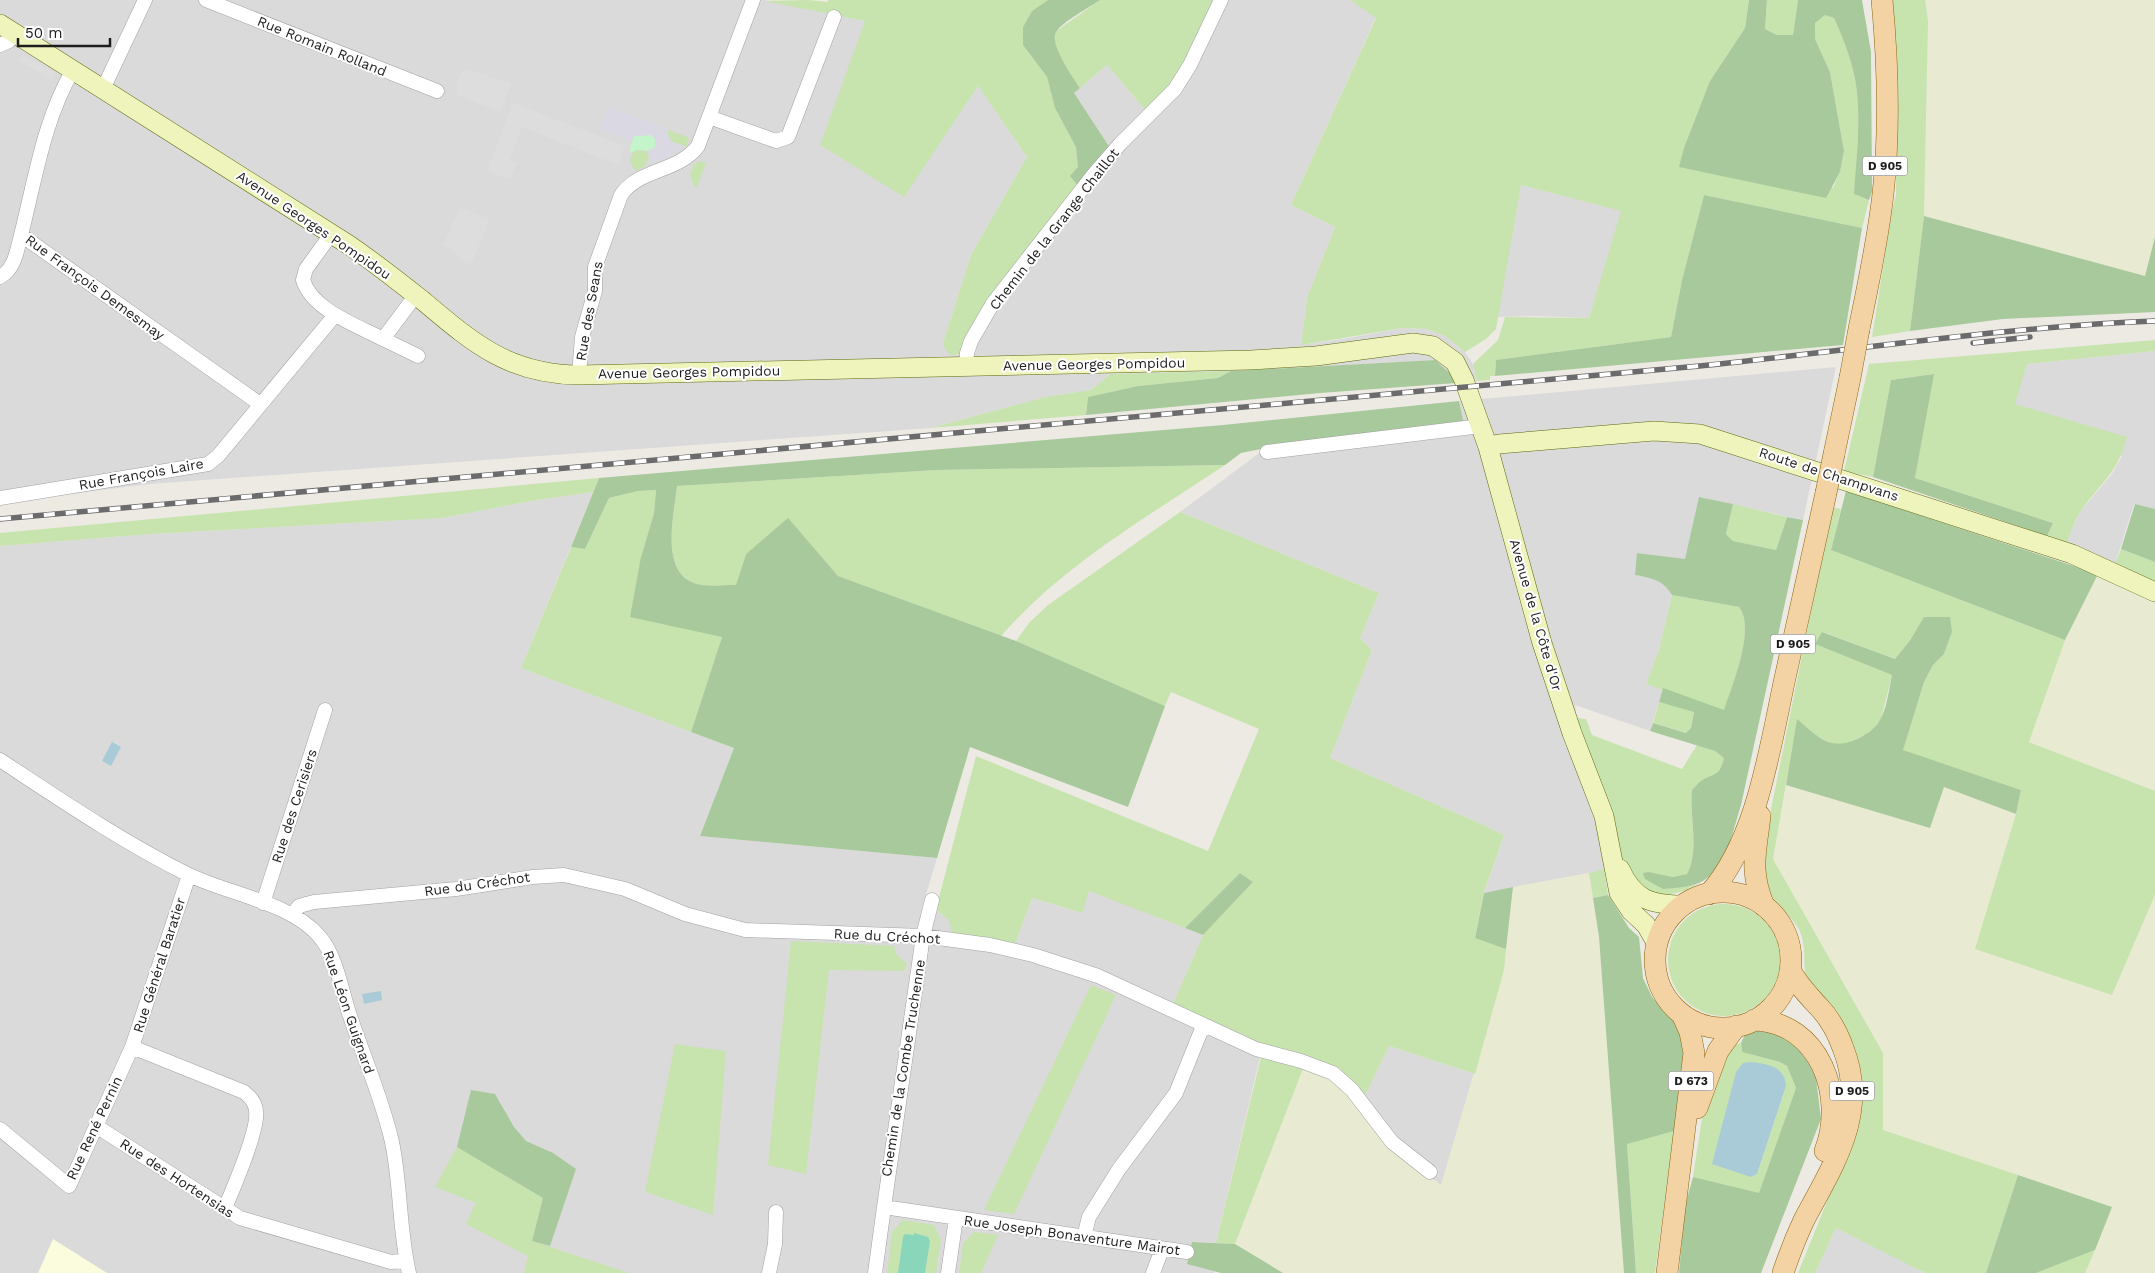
<svg xmlns="http://www.w3.org/2000/svg" width="2155" height="1273" viewBox="0 0 2155 1273" font-family="'Work Sans',sans-serif">
<rect width="100%" height="100%" fill="#edeae4"/>
<path fill="#dbdada" d="M 0,0 L 764,0 L 865,21 L 904,196 L 978,86 L 1027,157 L 971,255 L 943,343 L 952,355 L 957,355 L 961,353 L 1074,93 L 1107,65 L 1145,110 L 1216,0 L 1350,0 L 1376,17 L 1291,205 L 1335,227 L 1307,298 L 1301,345 L 1348,338 L 1402,328 L 1427,329 L 1445,336 L 1465,352 L 1473,364 L 1477,381 L 1456,383 L 1435,360 L 1231,371 L 1110,374 L 1091,390 L 1045,397 L 931,428 L 149,484 L 0,503 Z
M 1521,185 L 1622,211 L 1589,318 L 1537,316 L 1497,317 Z
M 2155,351 L 2155,509 L 2134,504 L 2115,564 L 2066,544 L 2079,513 L 2112,474 L 2122,456 L 2014,404 L 2027,364 Z
M 1836,367 L 1803,520 L 1700,497 L 1685,560 L 1638,553 L 1635,575 L 1655,578 L 1666,585 L 1672,595 L 1659,650 L 1646,684 L 1663,688 L 1650,731 L 1575,705 L 1577,718 L 1624,864 L 1589,873 L 1484,893 L 1504,835 L 1479,823 L 1330,758 L 1372,650 L 1360,638 L 1379,593 L 1180,512 L 1266,448 L 1464,423 L 1459,401 Z
M 593,492 L 521,668 L 734,748 L 700,836 L 937,858 L 922,908 L 936,909 L 949,921 L 1015,944 L 1032,898 L 1081,913 L 1089,890 L 1203,935 L 1173,1004 L 1265,1047 L 1260,1057 L 1216,1243 L 1192,1242 L 1187,1264 L 1215,1270 L 1214,1273 L 0,1273 L 0,546 L 151,534 L 442,518 L 537,500 Z
M 1389,1046 L 1475,1074 L 1441,1186 L 1380,1136 L 1363,1100 Z
M 1836,1228 L 1905,1262 L 1924,1273 L 1815,1273 Z"/>
<path fill="#fbfcde" d="M 53,1239 L 107,1273 L 38,1273 Z"/>
<path fill="#e8ebd1" d="M 1925,0 L 2155,0 L 2155,237 L 2145,276 L 1924,216 L 1928,21 Z
M 2098,574 L 2155,600 L 2155,791 L 2029,742 L 2065,640 Z
M 1786,785 L 1929,827 L 1944,787 L 2016,814 L 1976,949 L 2112,995 L 2155,895 L 2155,1273 L 2085,1273 L 2112,1207 L 1883,1130 L 1883,1053 L 1773,859 Z
M 1589,873 L 1599,937 L 1624,1273 L 1283,1273 L 1235,1244 L 1304,1066 L 1328,1074 L 1342,1086 L 1380,1136 L 1441,1185 L 1504,970 L 1513,887 Z"/>
<path fill="#c7e3ae" fill-rule="evenodd" d="M 809,0 L 827,2 L 829,0 L 1048,0 L 1032,11 L 1023,27 L 1023,45 L 1047,77 L 1055,108 L 1076,147 L 1079,187 L 961,353 C 952,358 945,353 943,343 L 971,255 L 1027,157 L 978,86 L 904,197 L 820,145 L 865,21 L 764,1 Z
M 1100,0 L 1216,0 L 1181,70 L 1146,111 L 1107,65 L 1080,88 C 1071,75 1051,48 1055,32 Z
M 1350,0 L 1749,0 L 1745,28 L 1710,81 L 1833,188 L 1840,172 L 1844,151 L 1830,72 L 1815,39 L 1815,23 L 1824,14 L 1834,18 C 1843,38 1851,57 1855,79 C 1862,117 1856,156 1854,194 L 1869,200 L 1862,228 L 1704,195 L 1682,280 L 1671,337 L 1496,360 L 1495,376 L 1490,376 L 1490,380 L 1477,381 L 1473,364 L 1498,340 L 1505,317 L 1589,318 L 1621,211 L 1521,185 L 1496,329 L 1486,339 L 1465,352 L 1445,336 L 1427,329 L 1402,328 L 1301,345 L 1307,298 L 1335,227 L 1291,205 L 1376,18 Z
M 1767,0 L 1798,0 L 1793,35 L 1777,35 L 1765,29 Z
M 1892,0 L 1925,0 L 1928,21 L 1924,216 L 1910,331 L 1872,337 L 1892,211 L 1896,195 L 1897,81 Z
M 668,130 L 687,137 L 689,140 L 687,146 L 672,142 L 667,133 Z
M 637,150 L 647,151 L 649,157 L 644,167 L 635,171 L 630,160 L 633,152 Z
M 700,161 L 706,163 L 697,187 L 694,186 L 690,174 L 694,164 Z
M 2155,340 L 2155,351 L 2027,364 L 2015,404 L 2127,437 C 2117,475 2101,482 2080,512 C 2074,521 2071,534 2066,544 L 2047,536 L 2053,523 L 1915,478 L 1933,374 L 1891,380 L 1873,477 L 1844,471 L 1869,364 Z
M 1231,371 L 1218,378 L 1138,386 L 1088,397 L 1086,415 L 931,428 L 1045,397 L 1091,390 L 1110,374 Z
M 1225,465 C 1147,517 1063,565 1001,636 L 838,576 L 788,519 L 746,554 L 736,586 C 724,585 709,587 697,584 C 659,574 674,515 677,486 L 937,470 Z
M 599,478 L 593,492 L 537,500 L 442,518 L 151,534 L 0,546 L 0,533 Z
M 656,490 L 654,513 L 641,557 L 722,637 L 691,732 L 521,668 L 571,547 L 585,549 L 609,498 L 638,491 Z
M 1733,504 L 1787,517 L 1776,550 L 1733,541 L 1726,534 Z
M 1832,507 L 1841,509 L 1831,550 L 2065,640 L 2029,742 L 2155,791 L 2155,895 L 2112,995 L 1975,949 L 2016,814 L 2021,790 L 1902,750 L 1924,682 L 1933,665 L 1944,654 L 1952,632 L 1911,639 L 1895,659 L 1823,632 L 1816,644 L 1892,675 L 1881,719 L 1871,732 L 1846,744 L 1832,744 L 1815,735 L 1797,720 L 1773,859 L 1883,1053 L 1883,1130 L 2018,1175 L 1986,1273 L 1925,1273 L 1836,1228 L 1815,1273 L 1798,1273 L 1858,1125 L 1863,1097 L 1859,1069 L 1806,980 C 1803,965 1806,949 1801,934 C 1795,918 1776,906 1769,891 C 1763,879 1764,862 1763,849 Z
M 1180,512 L 1379,593 L 1360,638 L 1372,650 L 1330,758 L 1479,823 L 1504,835 L 1484,892 L 1475,937 L 1506,949 L 1504,970 L 1475,1074 L 1389,1046 L 1363,1100 L 1353,1088 L 1173,1004 L 1203,935 L 1253,882 L 1240,873 L 1185,928 L 1089,891 L 1082,913 L 1032,898 L 1015,944 L 953,935 L 949,921 L 936,909 L 976,756 L 1208,851 L 1259,729 L 1171,692 L 1165,706 L 1016,641 L 1029,623 L 1048,605 Z
M 2121,549 L 2155,562 L 2155,584 L 2115,564 Z
M 1672,595 L 1739,607 C 1756,629 1732,685 1724,711 L 1646,684 L 1659,650 Z
M 1659,702 L 1694,711 L 1691,728 L 1687,733 L 1653,723 Z
M 1577,718 L 1586,719 L 1592,735 L 1682,769 L 1697,745 L 1715,751 L 1724,758 C 1719,778 1714,772 1701,781 C 1698,783 1695,787 1692,790 C 1689,817 1700,849 1687,874 L 1673,877 L 1649,872 L 1686,886 L 1700,882 L 1687,890 L 1668,895 L 1658,894 L 1643,889 L 1624,864 Z
M 1604,869 L 1608,895 L 1593,898 L 1589,873 Z
M1668 960a56 56 0 1 1 112 0a56 56 0 1 1-112 0Z
M 791,941 L 894,946 L 896,954 L 907,964 L 904,971 L 829,970 L 806,1174 L 768,1165 Z
M 1091,985 L 1116,995 L 1014,1214 L 984,1210 Z
M 1741,1043 L 1742,1052 L 1780,1062 L 1787,1066 L 1796,1088 L 1759,1194 L 1693,1177 L 1702,1118 L 1719,1072 L 1732,1046 ZM 1786,1086 L 1757,1174 L 1751,1177 Z
M 675,1044 L 726,1051 L 713,1215 L 645,1192 Z
M 1261,1057 L 1304,1066 L 1235,1244 L 1216,1243 Z
M 1674,1131 L 1655,1273 L 1636,1273 L 1627,1143 Z
M 457,1147 L 543,1198 L 532,1241 L 629,1273 L 524,1273 L 528,1256 L 466,1224 L 476,1203 L 435,1187 Z
M 903,1220 L 934,1225 L 941,1240 L 936,1273 L 925,1273 L 930,1241 L 914,1235 L 903,1237 L 898,1273 L 887,1273 L 892,1232 Z
M 974,1232 L 998,1235 L 981,1273 L 959,1273 L 963,1243 Z
M 2095,1250 L 2085,1273 L 2036,1273 Z"/>
<path fill="#a8c99c" d="M 1048,0 L 1100,0 C 1089,8 1063,21 1056,32 C 1049,43 1073,78 1080,88 L 1074,93 L 1110,148 L 1079,187 L 1070,176 L 1078,167 L 1076,147 L 1055,108 L 1047,77 L 1023,45 L 1023,27 L 1032,11 Z
M 1749,0 L 1767,0 L 1765,29 L 1777,35 L 1793,35 L 1798,0 L 1862,0 L 1871,52 L 1872,192 L 1869,200 L 1854,194 C 1856,157 1862,117 1855,79 C 1851,58 1843,38 1834,18 L 1825,15 L 1815,23 L 1815,39 L 1830,72 L 1844,151 L 1840,172 L 1826,198 L 1679,167 L 1684,148 L 1710,81 L 1745,28 Z
M 1704,195 L 1862,228 L 1843,345 L 1495,376 L 1496,360 L 1671,337 L 1682,280 Z
M 1924,216 L 2145,276 L 2155,237 L 2155,312 L 2003,319 L 1910,331 Z
M 1435,360 L 1454,377 L 1456,383 L 1320,393 L 1086,415 L 1088,397 L 1138,386 L 1218,378 L 1231,371 Z
M 1934,374 L 1915,478 L 2053,523 L 2047,536 L 1873,477 L 1891,380 Z
M 1459,401 L 1464,424 L 1266,448 L 1241,453 L 1225,465 L 937,470 L 677,486 C 674,515 659,574 697,584 C 709,587 724,585 736,585 L 746,554 L 788,518 L 838,576 L 1016,641 L 1165,706 L 1128,807 L 970,747 L 937,858 L 700,836 L 734,748 L 691,732 L 722,637 L 630,617 L 641,557 L 654,513 L 656,490 L 638,491 L 609,498 L 585,549 L 571,547 L 599,478 L 1223,425 Z
M 1846,491 L 2098,574 L 2065,640 L 1831,550 Z
M 1699,497 L 1733,504 L 1726,534 L 1733,541 L 1776,550 L 1787,517 L 1803,520 L 1741,805 C 1733,830 1726,871 1699,883 C 1688,887 1675,888 1663,889 L 1645,879 L 1643,873 L 1649,872 L 1673,877 L 1687,874 C 1700,849 1689,817 1692,790 C 1695,787 1698,783 1701,781 C 1714,772 1719,778 1724,758 L 1715,751 L 1650,731 L 1653,723 L 1686,733 L 1691,728 L 1694,712 L 1659,702 L 1663,688 L 1724,710 C 1732,685 1756,629 1739,607 L 1672,595 C 1663,580 1652,578 1635,575 L 1637,553 L 1685,559 Z
M 2135,504 L 2155,509 L 2155,562 L 2121,549 Z
M 1924,617 L 1950,617 L 1952,632 L 1944,654 L 1933,665 L 1924,682 L 1903,750 L 2021,790 L 2016,814 L 1944,787 L 1930,828 L 1786,785 L 1797,719 C 1817,736 1830,752 1857,739 C 1867,734 1874,730 1880,720 C 1887,708 1889,689 1892,675 L 1815,644 L 1822,632 L 1895,659 L 1911,639 Z
M 1240,873 L 1253,882 L 1203,935 L 1185,928 Z
M 1513,887 L 1506,949 L 1475,938 L 1484,893 Z
M 1608,895 L 1629,928 L 1639,937 L 1643,978 L 1652,997 L 1674,1020 L 1682,1038 L 1685,1057 L 1674,1131 L 1627,1144 L 1636,1273 L 1624,1273 L 1599,937 L 1593,898 Z
M 1747,1030 L 1770,1032 L 1794,1042 L 1805,1056 L 1816,1078 L 1821,1119 L 1761,1273 L 1679,1273 L 1685,1206 L 1693,1177 L 1759,1193 L 1796,1088 L 1787,1066 L 1780,1062 L 1742,1052 L 1741,1043 Z
M 471,1090 L 495,1094 L 514,1127 L 526,1141 L 553,1153 L 576,1169 L 550,1246 L 532,1241 L 543,1198 L 457,1147 Z
M 2018,1175 L 2112,1207 L 2095,1250 L 2036,1273 L 1986,1273 Z
M 1192,1242 L 1235,1244 L 1283,1273 L 1221,1273 L 1187,1264 Z"/>
<path fill="#c4f4c9" d="M 651,135 L 655,138 L 655,147 L 650,151 L 637,150 L 633,152 L 629,151 L 634,136 Z"/>
<path fill="#89d6ba" d="M 914,1233 L 928,1237 L 930,1241 L 925,1273 L 898,1273 L 903,1237 L 905,1234 L 914,1235 Z"/>
<path fill="#ddd" d="M 23,55 L 55,73 L 51,79 L 19,61 Z
M 469,69 L 511,84 L 500,112 L 458,95 L 456,86 L 460,74 L 463,70 Z
M 513,103 L 625,146 L 618,165 L 522,127 L 509,160 L 517,163 L 510,180 L 487,171 Z
M 460,207 L 490,219 L 471,265 L 462,261 L 453,250 L 443,245 Z"/>
<path fill="#d9d8e3" d="M 607,106 L 668,130 L 667,133 L 672,142 L 679,144 L 679,151 L 653,163 L 647,151 L 655,147 L 655,138 L 651,135 L 634,136 L 632,141 L 600,130 Z"/>
<path fill="#a8cbd7" d="M 112,742 L 121,747 L 111,766 L 102,761 Z
M 381,991 L 382,1000 L 364,1004 L 362,994 Z
M 1750,1062 C 1767,1064 1785,1066 1786,1086 L 1757,1174 L 1751,1177 L 1712,1164 L 1736,1072 L 1743,1063 Z"/>
<g fill="none" stroke-linecap="round" stroke-linejoin="round">
<defs>
<path id="street" d="M 206,0 L 437,91
M 0,45 L 9,41 L 14,33
M 73,70 C 44,119 35,180 21,235 L 260,404
M 103,89 L 145,0
M 709,117 L 776,141 L 788,137 L 834,17
M 332,233 L 306,269 L 303,280 C 312,310 358,326 383,339 L 416,295
M 0,277 C 15,269 17,250 21,235
M 383,339 L 418,356
M 966,366 L 967,353 L 971,341 L 993,303 L 1094,174 L 1120,144 L 1175,89 L 1190,65 L 1221,0
M 579,375 L 582,337 L 595,291 L 595,267 L 621,195 C 638,169 679,172 698,146 L 753,0
M 1267,452 L 1481,426
M 0,498 L 208,464 L 218,456 L 335,315
M 0,760 C 61,800 121,841 187,874 C 227,894 290,902 319,936 C 336,955 341,988 349,1013 C 363,1055 382,1098 392,1142 C 401,1185 399,1230 409,1273
M 189,875 L 132,1047 L 244,1092 C 251,1098 255,1102 256,1111 C 259,1129 233,1189 225,1208
M 263,903 L 325,710
M 293,914 L 299,906 L 314,902 L 456,889 L 533,877 L 564,875 L 625,889 L 685,914 L 745,930 L 923,936 L 990,945 L 1033,955 L 1098,976 L 1256,1049 L 1301,1061 L 1333,1073 L 1352,1090 L 1392,1142 L 1430,1172
M 96,1126 L 240,1218 L 391,1262 L 406,1261
M 0,1129 L 69,1186 L 132,1047
M 884,1207 L 923,936 L 932,900
M 1084,1237 L 1089,1217 L 1119,1169 L 1176,1093 L 1203,1026
M 769,1273 L 775,1244 L 776,1212
M 875,1273 L 884,1207 L 1187,1252
M 948,1273 L 956,1218
M 1153,1273 L 1162,1249"/>
<path id="secondary" d="M 0,24 L 349,245 C 374,262 398,281 422,300 C 473,343 508,374 579,375 L 1251,360 L 1316,356 L 1413,343 L 1433,346 L 1455,362 L 1464,380 L 1488,447 L 1542,643 L 1572,733 L 1604,816 L 1619,893 L 1631,911 L 1646,925 L 1657,944
M 1488,447 L 1499,444 L 1654,431 L 1700,434 L 2072,554 L 2155,592
M 1620,869 C 1634,900 1651,905 1684,905"/>
<path id="primary" d="M 1859,329 C 1868,285 1878,240 1883,194 C 1890,130 1888,64 1882,0
M 1834,454 L 1850,378
M 1760,816 C 1756,852 1749,870 1764,906
M1655 960a68 68 0 1 1 136 0a68 68 0 1 1-136 0Z
M 1709,894 C 1757,841 1770,747 1785,678 C 1799,616 1812,554 1826,493
M 1754,1020 C 1820,1022 1846,1096 1825,1151
M 1697,1108 L 1718,1051 L 1736,1026
M 1667,1273 L 1694,1053 L 1690,1032 L 1682,1014
M 1783,1273 C 1789,1255 1796,1237 1804,1220 C 1833,1165 1869,1113 1843,1048 C 1838,1034 1829,1017 1818,1006 C 1807,994 1798,985 1790,970"/>
</defs>
<use href="#street" stroke="#a1a1a1" stroke-width="15"/>
<use href="#secondary" stroke="#5d6a0e" stroke-width="20"/>
<use href="#primary" stroke="#89640d" stroke-width="22"/>
<use href="#street" stroke="#fff" stroke-width="14"/>
<use href="#secondary" stroke="#eff3bc" stroke-width="19"/>
<use href="#primary" stroke="#f3d3a3" stroke-width="21"/>
<defs>
<path id="rail" d="M 1973,343 L 2030,337
M 0,519 L 1688,367 C 1844,352 1999,327 2155,321"/>
</defs>
<use href="#rail" stroke="#6b6b6b" stroke-width="5.5"/>
<use href="#rail" stroke="#fff" stroke-width="4" stroke-dasharray="11" stroke-linecap="butt"/>
<defs>
<path id="primary-bridge" d="M 1850,378 L 1859,329
M 1826,493 L 1834,454"/>
</defs>
<use href="#primary-bridge" stroke="#89640d" stroke-width="22" stroke-linecap="butt"/>
<use href="#primary-bridge" stroke="#f3d3a3" stroke-width="21"/>
</g>
<g text-anchor="middle" dominant-baseline="central" stroke-width="4" stroke-linejoin="round" paint-order="stroke">
<g fill="#fff" stroke="#616161" stroke-width="1">
<rect x="1862.5" y="156.5" width="45" height="19" rx="4"/>
<rect x="1770.5" y="634.5" width="45" height="19" rx="4"/>
<rect x="1668.5" y="1071.5" width="45" height="19" rx="4"/>
<rect x="1829.5" y="1081.5" width="45" height="19" rx="4"/>
</g>
<g font-size="12" font-weight="bold" fill="#1d1d1d">
<text x="1885" y="166">D 905</text>
<text x="1793" y="644">D 905</text>
<text x="1691" y="1081">D 673</text>
<text x="1852" y="1091">D 905</text>
</g>
<g font-size="14" fill="#1d1d1d" stroke="#fff">
<text transform="translate(322 46) rotate(22)">Rue Romain Rolland</text>
<text transform="translate(314 225) rotate(34)">Avenue Georges Pompidou</text>
<text transform="translate(1054 229) rotate(-52)">Chemin de la Grange Chaillot</text>
<text transform="translate(95 287) rotate(36)">Rue François Demesmay</text>
<text transform="translate(589 311) rotate(-80)">Rue des Seans</text>
<text transform="translate(1094 364) rotate(-1)">Avenue Georges Pompidou</text>
<text transform="translate(689 372) rotate(-1)">Avenue Georges Pompidou</text>
<text transform="translate(141 474) rotate(-10)">Rue François Laire</text>
<text transform="translate(1829 474) rotate(18)">Route de Champvans</text>
<text transform="translate(1536 615) rotate(74)">Avenue de la Côte d'Or</text>
<text transform="translate(294 806) rotate(-72)">Rue des Cerisiers</text>
<text transform="translate(477 884) rotate(-8)">Rue du Créchot</text>
<text transform="translate(887 936) rotate(3)">Rue du Créchot</text>
<text transform="translate(159 965) rotate(-72)">Rue Général Baratier</text>
<text transform="translate(349 1012) rotate(71)">Rue Léon Guignard</text>
<text transform="translate(903 1068) rotate(-81)">Chemin de la Combe Truchenne</text>
<text transform="translate(94 1128) rotate(-65)">Rue René Pernin</text>
<text transform="translate(177 1178) rotate(33)">Rue des Hortensias</text>
<text transform="translate(1072 1235) rotate(8)">Rue Joseph Bonaventure Mairot</text>
</g>
</g>
<path d="M18 38v8h92v-8" fill="none" stroke="#1d1d1d" stroke-width="2.5"/>
<text x="25" y="38" font-size="15" fill="#1d1d1d" stroke="#ffffff" stroke-width="4" paint-order="stroke">50 m</text>
</svg>
